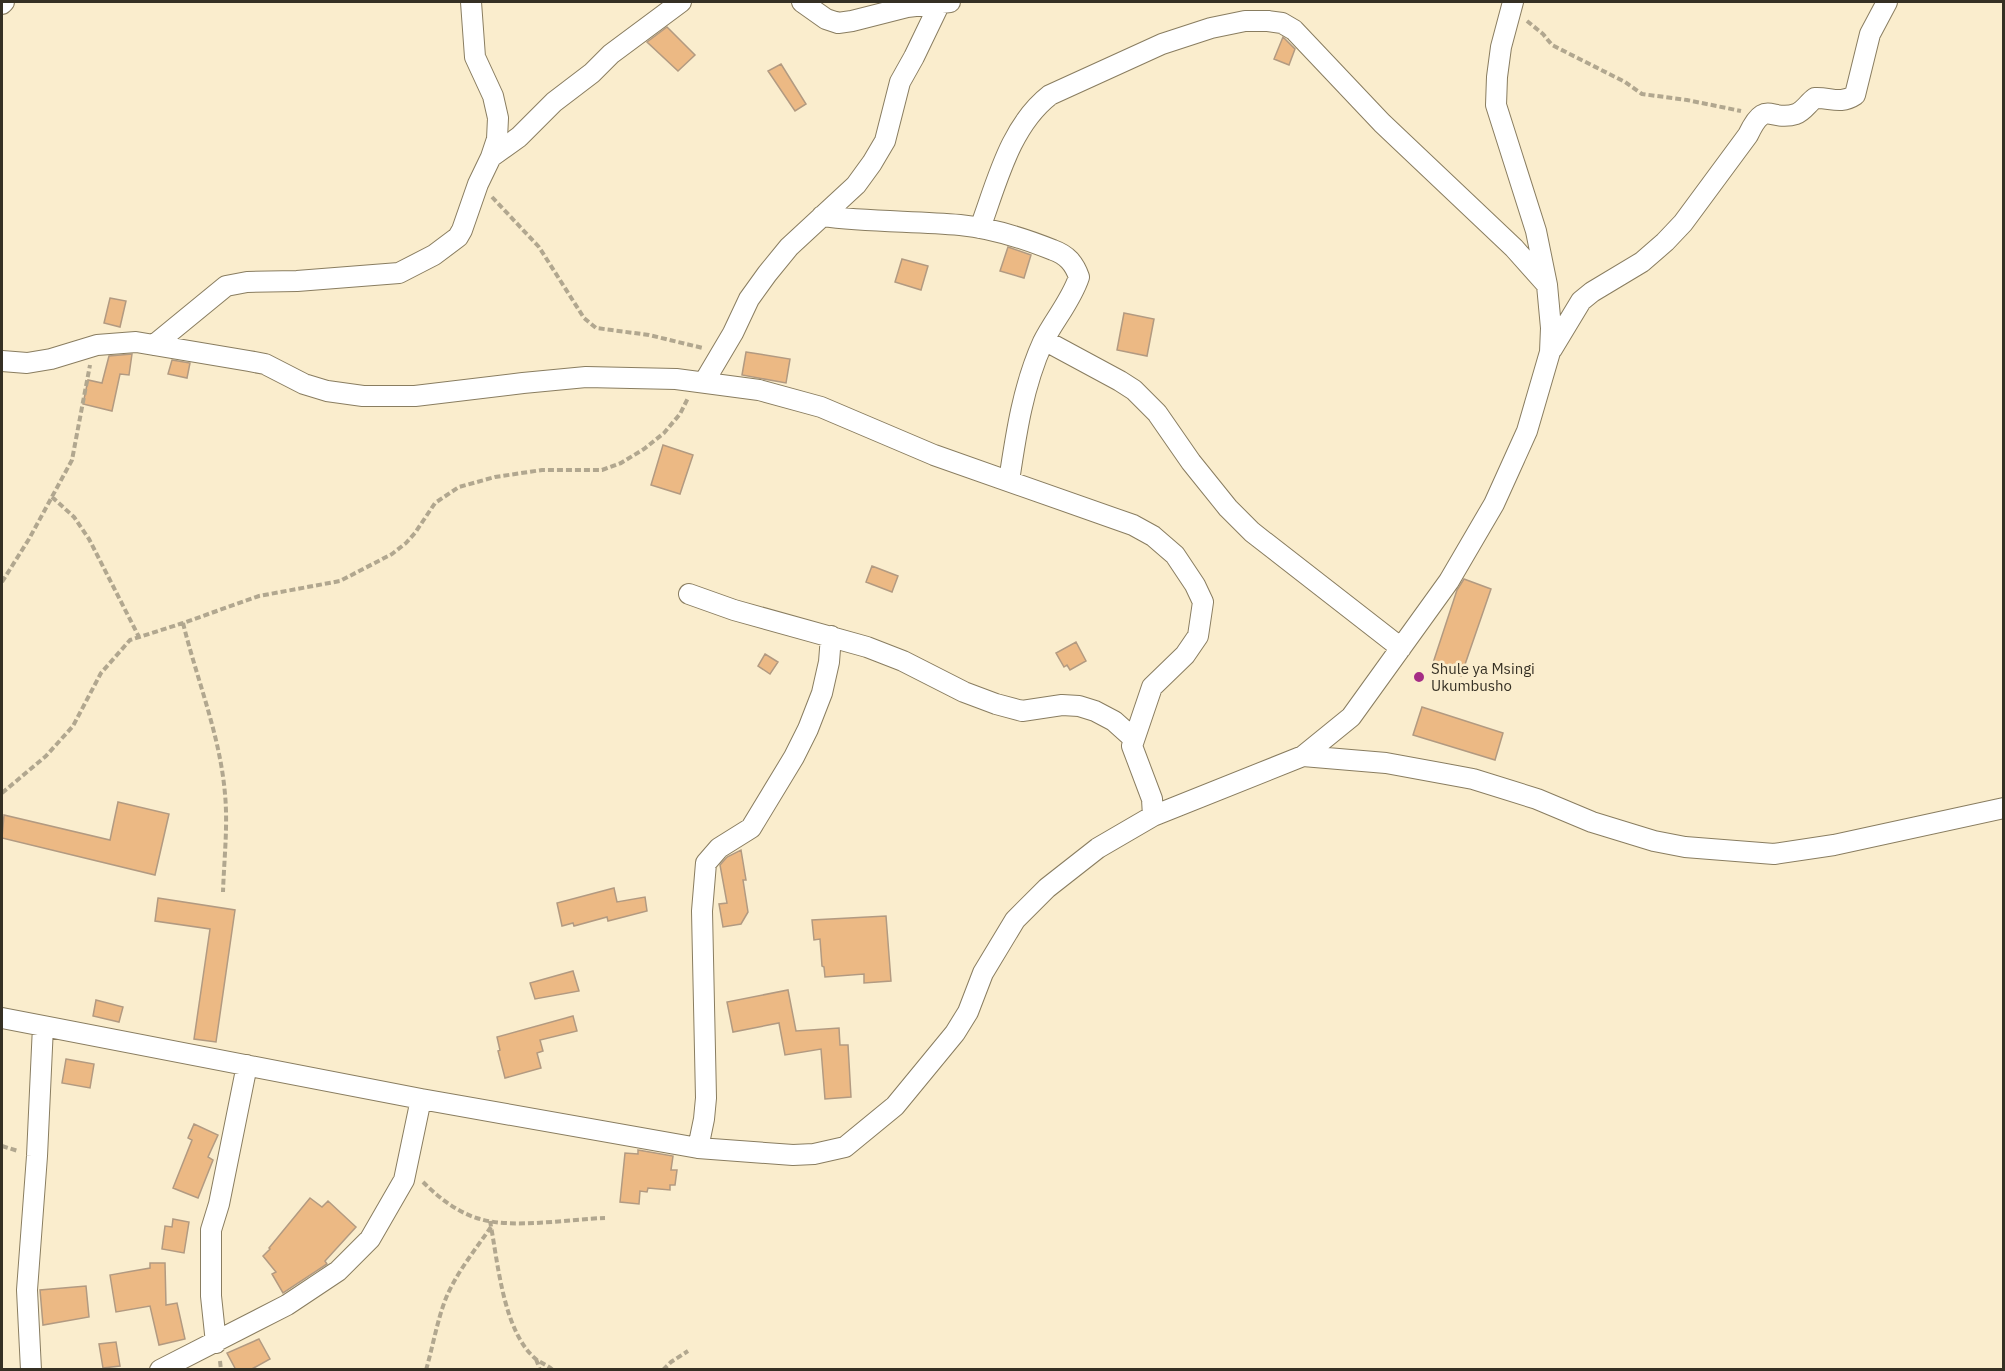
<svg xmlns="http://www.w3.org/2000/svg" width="2005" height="1371" viewBox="0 0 2005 1371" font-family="'IBM Plex Sans',sans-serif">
<rect width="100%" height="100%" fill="#faedcd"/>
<path fill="#ecb984" stroke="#b29a81" stroke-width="1.5" d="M 667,27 L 695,55 L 678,71 L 647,42 Z
M 1283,37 L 1295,49 L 1289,65 L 1274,59 Z
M 781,64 L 806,104 L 795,111 L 768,71 Z
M 1008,247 L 1031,255 L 1024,278 L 1000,271 Z
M 902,259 L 928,266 L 921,290 L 895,282 Z
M 110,298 L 126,301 L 120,327 L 104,323 Z
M 1124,313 L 1154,319 L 1147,356 L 1117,350 Z
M 746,352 L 790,359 L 786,383 L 742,375 Z
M 132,354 L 129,375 L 120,374 L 112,411 L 83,404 L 88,380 L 102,383 L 109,356 Z
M 172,360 L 190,363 L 187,378 L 168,374 Z
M 663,445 L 693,455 L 680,494 L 651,485 Z
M 872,566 L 898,576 L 892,592 L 866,582 Z
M 1464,579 L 1491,589 L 1461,676 L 1432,666 L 1457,590 Z
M 1076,642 L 1086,661 L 1070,670 L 1067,665 L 1064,667 L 1056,653 Z
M 765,654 L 778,662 L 770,674 L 758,666 Z
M 1422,707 L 1503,733 L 1495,760 L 1413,735 Z
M 118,802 L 169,814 L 155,875 L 2,838 L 4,815 L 110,840 Z
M 741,850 L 746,880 L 743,880 L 748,912 L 741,924 L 723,927 L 719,904 L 727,903 L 720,865 L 727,857 Z
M 614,888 L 617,902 L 645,897 L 647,911 L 608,921 L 607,917 L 574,926 L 573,923 L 562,926 L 557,903 Z
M 158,898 L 235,910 L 216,1042 L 194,1039 L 210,929 L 155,921 Z
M 886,916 L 891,981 L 864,983 L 864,974 L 825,977 L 824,967 L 822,966 L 820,939 L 814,940 L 812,920 Z
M 573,971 L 579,991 L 535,999 L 530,983 Z
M 788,990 L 796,1031 L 839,1028 L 840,1045 L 848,1045 L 851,1097 L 825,1099 L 821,1049 L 785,1055 L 779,1023 L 733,1032 L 727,1002 Z
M 96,1000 L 123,1007 L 119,1022 L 93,1016 Z
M 573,1016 L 577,1031 L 540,1040 L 543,1051 L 537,1053 L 541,1068 L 505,1078 L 498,1051 L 500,1050 L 497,1037 Z
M 66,1059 L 94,1064 L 90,1088 L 62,1083 Z
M 194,1124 L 218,1135 L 208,1157 L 213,1160 L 198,1198 L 173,1188 L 192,1140 L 188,1138 Z
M 638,1150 L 673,1156 L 671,1170 L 677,1170 L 675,1185 L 670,1185 L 670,1190 L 648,1188 L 647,1192 L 640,1191 L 639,1204 L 620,1202 L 625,1153 L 638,1154 Z
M 310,1198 L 322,1207 L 328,1201 L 356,1227 L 325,1261 L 327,1264 L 283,1293 L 272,1274 L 276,1272 L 263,1256 L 270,1249 L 269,1248 Z
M 173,1219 L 189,1222 L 184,1253 L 162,1249 L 165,1226 L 172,1227 Z
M 150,1263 L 165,1263 L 166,1305 L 177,1303 L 185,1339 L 159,1345 L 150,1306 L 116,1312 L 110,1275 L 150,1268 Z
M 86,1286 L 89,1317 L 43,1325 L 40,1290 Z
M 259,1339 L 270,1359 L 250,1370 L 236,1370 L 227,1353 Z
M 116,1342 L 120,1366 L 103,1368 L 99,1344 Z"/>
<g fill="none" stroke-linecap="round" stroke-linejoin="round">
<defs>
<path id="minor" d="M 802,2 L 826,19 L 838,23 L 852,21 L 907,7 L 950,2
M 2,4 L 4,2
M 491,157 L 519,137 L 554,102 L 592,73 L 611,54 L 681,2
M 822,216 C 868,222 914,221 960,225 C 992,228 1023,238 1053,250 C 1067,255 1074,263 1079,277 C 1071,301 1054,320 1043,342 C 1023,386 1016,434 1009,481
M 980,228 C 997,182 1010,126 1050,95 L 1162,44 L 1211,28 L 1245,21 L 1268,21 L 1282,23 L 1294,30 L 1382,123 L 1514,248 L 1547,285
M 1044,340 L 1120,381 L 1134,390 L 1157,413 L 1191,462 L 1228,508 L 1252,532 L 1401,648
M 154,345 L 226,286 L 247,282 L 297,281 L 399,273 L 434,255 L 458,237 L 462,230 L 478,184 L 491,157 L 497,139 L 498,118 L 493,96 L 475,57 L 471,2
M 1552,349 L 1581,301 L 1592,292 L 1642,262 L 1665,242 L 1683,223 L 1748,135 C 1766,97 1770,123 1796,114 C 1804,111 1808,103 1815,98 C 1830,97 1840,105 1855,95 L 1870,34 L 1887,2
M 2,361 L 27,363 L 51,359 L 97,345 L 136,342 L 249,361 L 265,364 L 304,384 L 327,391 L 363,396 L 415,396 L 523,383 L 586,377 L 676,379 L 759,390 L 821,407 L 934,455 L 1133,525 L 1153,536 L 1175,555 L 1195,585 L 1203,602 L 1198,636 L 1185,655 L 1152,687 L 1132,746 L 1152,799 L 1153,816
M 704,382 L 733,333 L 749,299 L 767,274 L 789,247 L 856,185 L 872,163 L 885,141 L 900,82 L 914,57 L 940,3
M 689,594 L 734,610 L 867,647 L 903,661 L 964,692 L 996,704 L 1022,711 L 1062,705 L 1079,706 L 1095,711 L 1114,721 L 1134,739
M 1303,756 L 1386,763 L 1473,779 L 1537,799 L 1592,822 L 1654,841 L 1685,847 L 1774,854 L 1834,845 L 2004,808
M 2,1018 L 421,1099 L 698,1148 L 793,1155 L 814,1154 L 845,1147 L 895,1106 L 955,1033 L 968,1012 L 983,973 L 1015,920 L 1047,888 L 1098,848 L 1153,816 L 1303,756 L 1351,717 L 1449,581 L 1494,504 L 1527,431 L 1550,352 L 1551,328 L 1547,285 L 1536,231 L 1496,105 L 1497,77 L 1501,47 L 1513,2
M 698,1148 L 704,1119 L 706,1098 L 702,911 L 706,863 L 719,848 L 751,828 L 794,757 L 808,729 L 822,693 L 829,662 L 831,636
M 216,1343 L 211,1296 L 211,1230 L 219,1204 L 247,1065
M 31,1370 L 27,1290 L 37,1156 L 43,1026
M 160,1370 L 287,1305 L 338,1271 L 370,1239 L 404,1180 L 421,1099"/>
</defs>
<use href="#minor" stroke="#897d60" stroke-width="22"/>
<path stroke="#b1a78f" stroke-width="4" stroke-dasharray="6 3" stroke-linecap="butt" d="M 1527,21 L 1543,34 L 1552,45 L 1625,82 L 1642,94 L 1687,100 L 1741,111
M 492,197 L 539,247 L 584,318 L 596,328 L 649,335 L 703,348
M 52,497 L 74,517 L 89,539 L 139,637
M 2,582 L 29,539 L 72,460 L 90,365
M 183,623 C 197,680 220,735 225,794 C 228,826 224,860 223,892
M 2,793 L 46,756 L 73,726 L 101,673 L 130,640 L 183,623 L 259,596 L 340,581 L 392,554 L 406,543 L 415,533 L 435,503 L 459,487 L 495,477 L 542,470 L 602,470 L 621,463 L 644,449 L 664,433 L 680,414 L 688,398
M 2,1146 L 18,1151
M 423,1182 C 438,1197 458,1213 480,1219 C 514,1229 569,1219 605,1218
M 490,1221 C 498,1262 503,1333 537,1360 C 542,1363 548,1366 553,1370
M 536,1359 L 540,1370
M 220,1361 L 221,1370
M 426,1370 C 433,1346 437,1321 446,1298 C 457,1272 475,1250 491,1227
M 663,1370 L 671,1362 L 688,1351"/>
<use href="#minor" stroke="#fff" stroke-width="20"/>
</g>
<circle fill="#a52d85" stroke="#faedcd" stroke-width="2" cx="1419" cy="677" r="6"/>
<g text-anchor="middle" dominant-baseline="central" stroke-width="5" stroke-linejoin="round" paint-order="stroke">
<g font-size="15" fill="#353024" stroke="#faedcd" text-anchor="start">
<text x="1431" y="668">Shule ya Msingi<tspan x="1431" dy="17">Ukumbusho</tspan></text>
</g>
</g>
<rect width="2005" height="1371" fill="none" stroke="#353024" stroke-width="6"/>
</svg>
